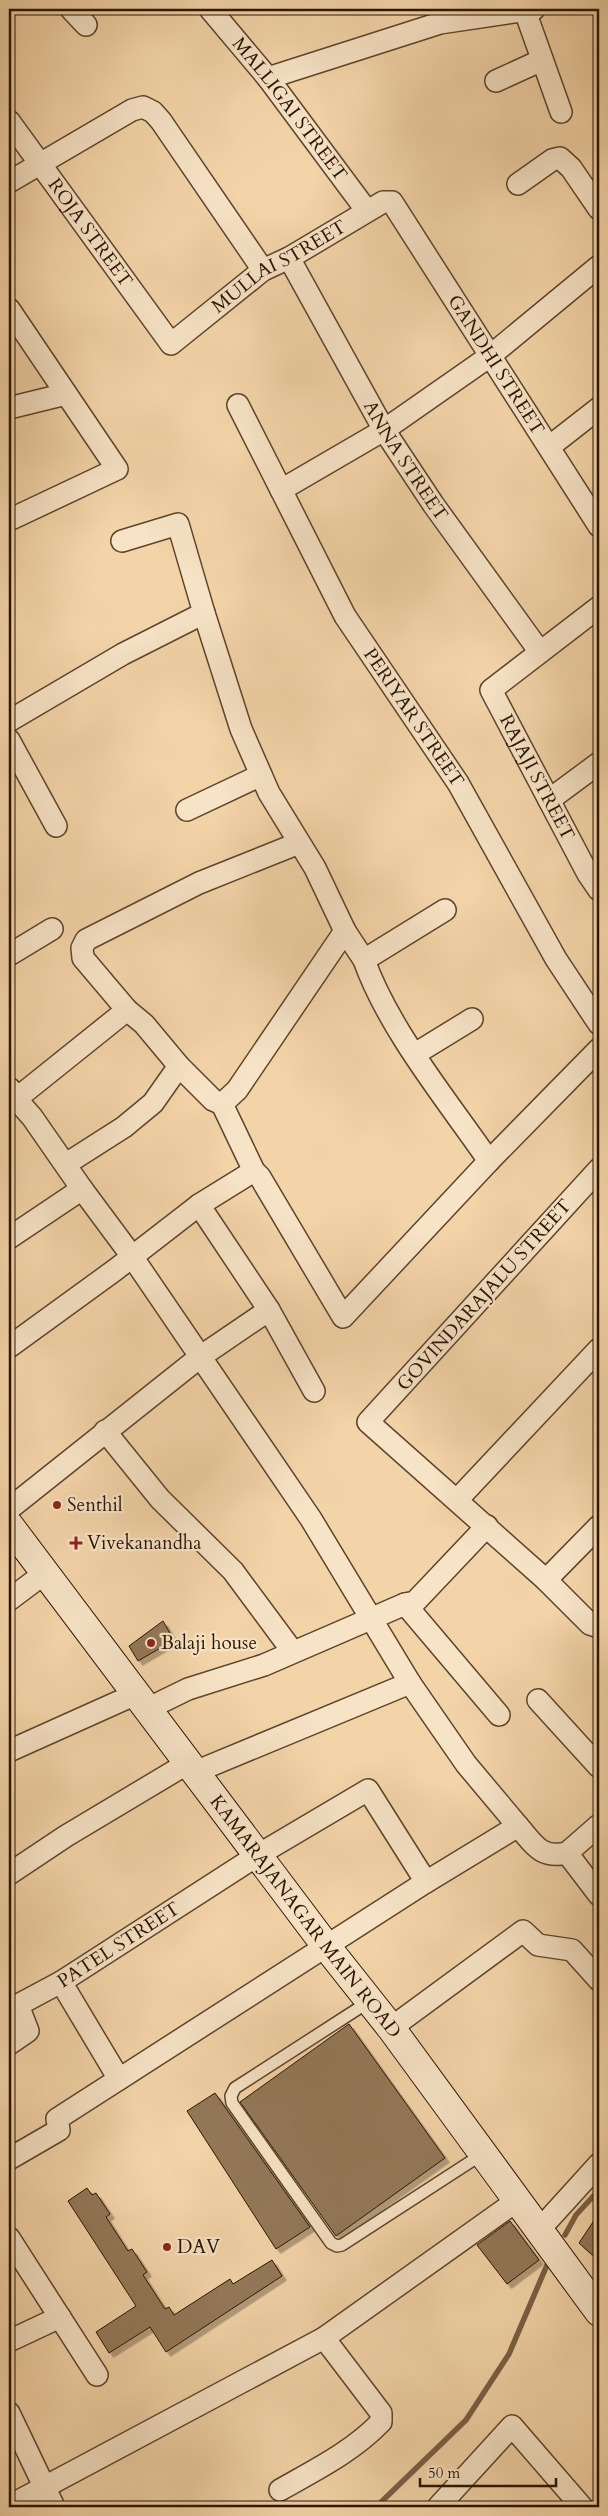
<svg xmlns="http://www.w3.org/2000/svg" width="608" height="2516" viewBox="0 0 608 2516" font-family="Cardo,serif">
<defs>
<filter id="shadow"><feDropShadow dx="4.5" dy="4.5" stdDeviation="0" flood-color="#0004"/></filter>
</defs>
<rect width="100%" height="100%" fill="#f3d4a8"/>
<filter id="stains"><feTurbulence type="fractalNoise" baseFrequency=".004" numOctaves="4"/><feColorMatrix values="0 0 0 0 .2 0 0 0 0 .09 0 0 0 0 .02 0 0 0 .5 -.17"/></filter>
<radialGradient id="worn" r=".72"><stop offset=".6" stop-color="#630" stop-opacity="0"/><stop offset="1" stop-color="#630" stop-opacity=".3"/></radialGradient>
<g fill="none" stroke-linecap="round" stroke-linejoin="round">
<path stroke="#7a6044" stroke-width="5.5" d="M 565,2235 L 576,2215 L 599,2190
M 376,2507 L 466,2420 L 509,2354 L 547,2265"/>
</g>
<path fill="#937859" stroke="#2a1403" filter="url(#shadow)" d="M 163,1621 L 174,1640 L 138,1661 L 129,1646 Z
M 349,2024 L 445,2158 L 336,2236 L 240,2102 Z
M 215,2093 L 310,2227 L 276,2249 L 187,2111 Z
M 87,2188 L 92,2195 L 96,2193 L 110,2214 L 106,2217 L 128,2251 L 132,2249 L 147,2272 L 143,2275 L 165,2309 L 169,2307 L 174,2315 L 230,2279 L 233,2284 L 272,2260 L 282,2276 L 166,2352 L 150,2327 L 109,2353 L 96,2332 L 136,2306 L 68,2201 Z
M 599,2213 L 599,2261 L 579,2243 Z
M 510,2221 L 539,2260 L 507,2284 L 477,2245 Z"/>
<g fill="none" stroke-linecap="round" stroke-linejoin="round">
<defs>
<path id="lane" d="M 370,2001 L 235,2088 L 231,2096 L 232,2103 L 331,2243 L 337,2246 L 342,2245 L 484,2153"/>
<g id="street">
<path d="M 71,9 L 86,25"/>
<path id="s1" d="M 210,9 L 268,78 L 367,211"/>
<path d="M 525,11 L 561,112"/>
<path d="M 268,78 L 440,23 L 534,9"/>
<path d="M 496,81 L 542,60"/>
<path id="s2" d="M 9,121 L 171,344 L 263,270 L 289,258 L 383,202 L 392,202 L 599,526"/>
<path d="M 9,182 L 132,110 L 143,107 L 153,112 L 161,121 L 263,270"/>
<path d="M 518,184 L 552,160 L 560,158 L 571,168 L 599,209"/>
<path id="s3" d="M 289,258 L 384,430 L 433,504 L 540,652"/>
<path d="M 9,309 L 117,469 L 9,520"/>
<path id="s4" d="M 238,405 L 345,616 L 458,783 L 556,959 L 599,1024"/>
<path d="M 9,408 L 66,394"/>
<path d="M 549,447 L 599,408"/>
<path d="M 281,490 L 384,430 L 490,356 L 599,266"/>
<path id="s5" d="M 599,607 L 491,690 L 588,874 L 599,890"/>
<path d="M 204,613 L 241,729 L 269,793 L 315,868 L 345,931 L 364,960 L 445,910"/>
<path d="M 9,721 L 123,654 L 204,613 L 178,524 L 122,541"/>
<path d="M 9,740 L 56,826"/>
<path d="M 549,800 L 599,763"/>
<path d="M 187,810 L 261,775"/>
<path d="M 299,843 L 199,883 L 86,940 L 82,948 L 83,958 L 127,1010 L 144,1024 L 179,1066 L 213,1100 L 222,1104 L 237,1090 L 345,931"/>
<path d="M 9,955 L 52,929"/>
<path d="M 364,960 C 389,1030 447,1100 489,1161"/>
<path d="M 415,1054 L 472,1019"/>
<path d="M 10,1089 L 16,1099 L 127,1010"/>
<path d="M 9,1104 L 16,1099 L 32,1117 L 82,1189 L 131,1255 L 311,1519 L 410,1683 L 466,1764 L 518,1826"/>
<path d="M 222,1104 L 254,1171 L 260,1177 L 343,1317 L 489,1161 L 599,1049"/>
<path d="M 66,1164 L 124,1127 L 153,1103 L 179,1066"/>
<path d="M 599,1169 L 368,1422 L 546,1580 L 590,1624 L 599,1627"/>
<path d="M 199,1205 L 269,1310 L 314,1391"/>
<path d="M 9,1238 L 82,1189"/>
<path d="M 9,1347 L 115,1270 L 199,1205 L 254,1171"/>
<path d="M 105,1431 L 160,1499 L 233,1571 L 293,1652"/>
<path d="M 457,1500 L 599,1349"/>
<path d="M 9,1509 L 200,1357 L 269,1310"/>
<path d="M 546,1580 L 599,1526"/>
<path d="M 9,1600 L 45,1573"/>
<path d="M 405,1604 L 499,1715"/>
<path d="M 538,1700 L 599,1767"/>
<path d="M 147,1709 L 188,1689 L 264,1665 L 405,1604 L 415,1602 L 487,1526"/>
<path d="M 9,1751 L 136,1694"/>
<path d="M 195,1772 L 410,1683"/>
<path d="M 567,1853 L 599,1825"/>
<path d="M 9,1874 L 66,1836 L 188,1763"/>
<path d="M 426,1882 L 518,1826 C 534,1844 540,1859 567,1853 L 599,1895"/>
<path d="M 61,1982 L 119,2079"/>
<path d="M 391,2028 L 523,1931 L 538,1945 L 572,1950 L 599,1980"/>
<path id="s6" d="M 9,2044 L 28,2031 L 18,2005 L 61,1982 L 258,1855 L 368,1790 L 426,1882 L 57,2119 L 59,2130 L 9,2159"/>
<path d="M 540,2229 L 599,2164"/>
<path d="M 9,2238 L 97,2375"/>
<path d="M 9,2341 L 60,2317"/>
<path d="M 9,2413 L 54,2507"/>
<path d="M 280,2490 C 315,2470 352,2452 381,2422 L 381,2413 L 324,2338"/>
<path d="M 9,2506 L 324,2338 L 518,2200"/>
<path d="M 438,2507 L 512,2426 L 582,2507"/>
</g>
<g id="secondary">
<path id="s7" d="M 9,1525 L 326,1946 L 391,2028 L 599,2312"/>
</g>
</defs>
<use href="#lane" stroke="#5c442c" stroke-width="14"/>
<use href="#street" stroke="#5c442c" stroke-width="24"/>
<use href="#secondary" stroke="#2a1403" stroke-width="30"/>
<use href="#lane" stroke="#f7e3c6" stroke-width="11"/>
<use href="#street" stroke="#f7e3c6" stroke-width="21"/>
<use href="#secondary" stroke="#f7e3c6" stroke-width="28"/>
</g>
<g fill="#8f2418" stroke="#f7e3c6" stroke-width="2">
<circle cx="57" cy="1505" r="5"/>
<path d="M73.5 1535.5h5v5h5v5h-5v5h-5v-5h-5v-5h5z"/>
<circle cx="151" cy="1643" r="5"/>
<circle cx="167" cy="2247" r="5"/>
</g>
<g text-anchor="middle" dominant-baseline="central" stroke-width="4.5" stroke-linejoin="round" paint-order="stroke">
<g font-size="19" fill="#2a1403" stroke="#f7e3c6">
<text stroke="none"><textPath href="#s1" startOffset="128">MALLIGAI STREET</textPath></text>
<text stroke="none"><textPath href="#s2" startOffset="138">ROJA STREET</textPath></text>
<text stroke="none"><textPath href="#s2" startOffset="409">MULLAI STREET</textPath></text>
<text stroke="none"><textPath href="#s2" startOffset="734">GANDHI STREET</textPath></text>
<text stroke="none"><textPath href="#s3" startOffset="234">ANNA STREET</textPath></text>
<text stroke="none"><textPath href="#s4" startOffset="359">PERIYAR STREET</textPath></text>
<text stroke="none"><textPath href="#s5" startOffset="235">RAJAJI STREET</textPath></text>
<text transform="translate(484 1295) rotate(-48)">GOVINDARAJALU STREET</text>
<text stroke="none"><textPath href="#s7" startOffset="491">KAMARAJANAGAR MAIN ROAD</textPath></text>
<text stroke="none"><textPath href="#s6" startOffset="168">PATEL STREET</textPath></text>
</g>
<g font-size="19" fill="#2a1403" stroke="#f7e3c6" text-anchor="start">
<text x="67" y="1505">Senthil</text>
<text x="87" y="1543">Vivekanandha</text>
<text x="161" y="1643">Balaji house</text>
<text x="177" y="2247">DAV</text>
</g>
</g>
<rect width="608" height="2516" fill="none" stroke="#f3d4a8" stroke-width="30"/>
<rect x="10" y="10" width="588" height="2496" fill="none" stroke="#2a1403" stroke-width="2.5"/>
<rect x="15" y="15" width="578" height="2486" fill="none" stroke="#2a1403"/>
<path d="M420 2478v8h136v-8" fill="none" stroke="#2a1403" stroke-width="2.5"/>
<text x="428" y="2478" font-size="15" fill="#2a1403" stroke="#f7e3c6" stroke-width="4" paint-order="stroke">50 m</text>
<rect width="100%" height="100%" filter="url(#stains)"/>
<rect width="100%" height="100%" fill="url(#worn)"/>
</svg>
